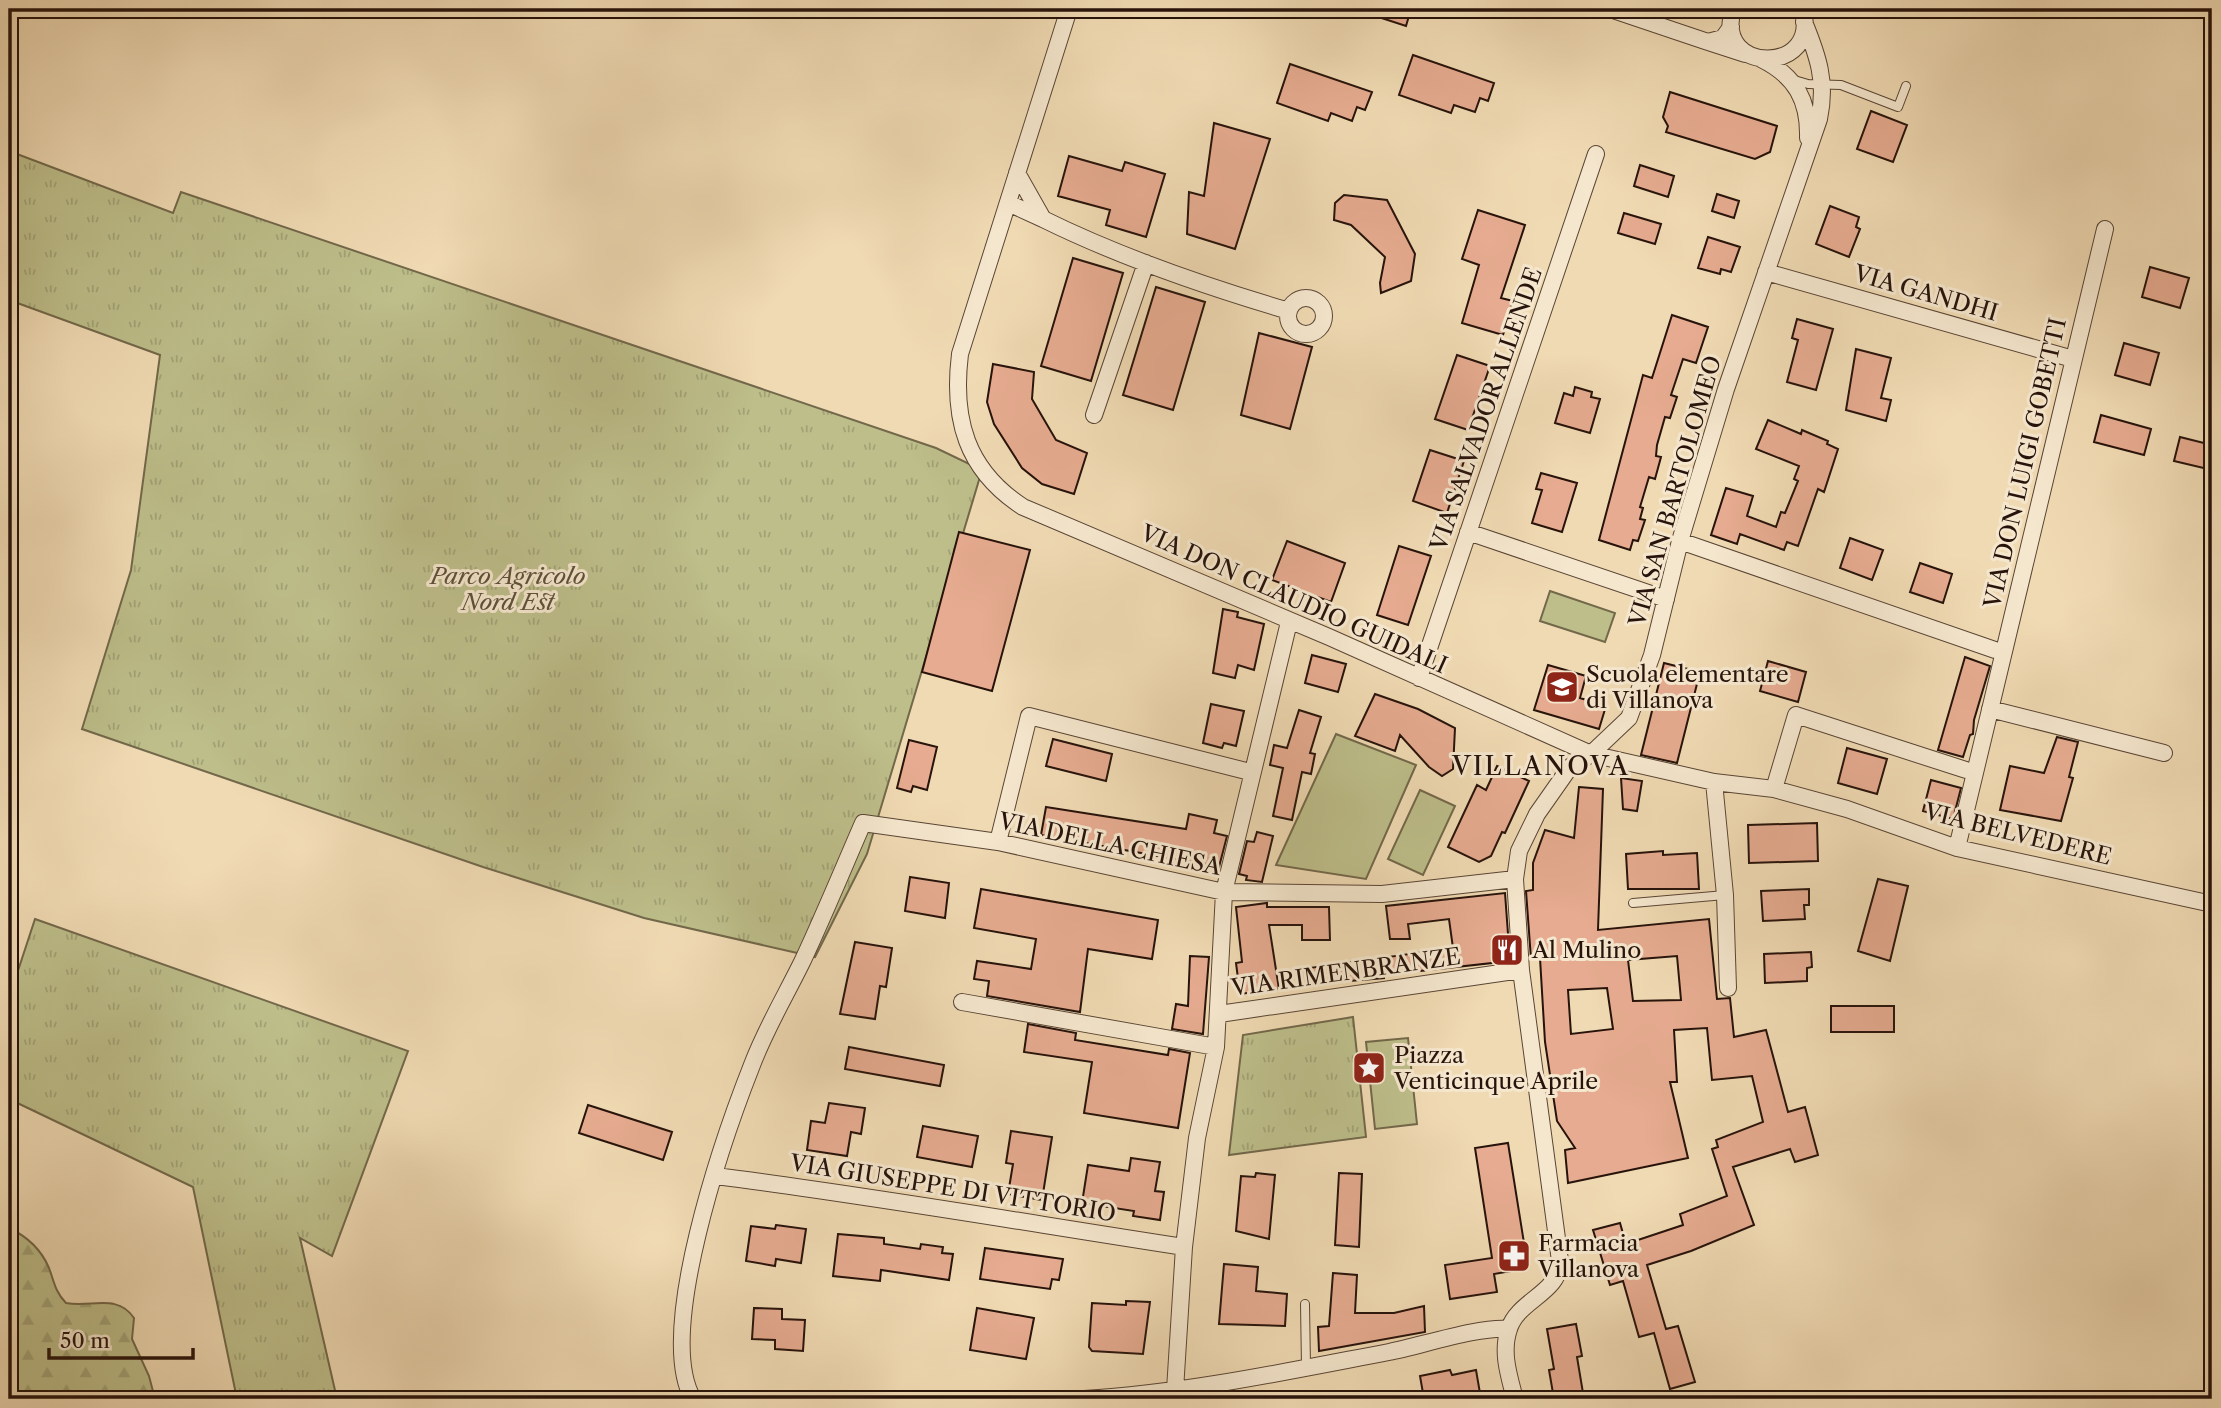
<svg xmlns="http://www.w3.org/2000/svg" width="2221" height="1408" viewBox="0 0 2221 1408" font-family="'Libre Caslon Text',serif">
<defs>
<pattern id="forest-firs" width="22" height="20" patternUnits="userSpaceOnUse" patternTransform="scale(1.75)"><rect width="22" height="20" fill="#bdbe8a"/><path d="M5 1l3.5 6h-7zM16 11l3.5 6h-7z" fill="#a2a276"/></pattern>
<pattern id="park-tufts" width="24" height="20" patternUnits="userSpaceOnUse" patternTransform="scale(1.75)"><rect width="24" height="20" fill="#bdbe8a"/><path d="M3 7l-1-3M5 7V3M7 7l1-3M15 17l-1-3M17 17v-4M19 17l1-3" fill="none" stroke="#a2a276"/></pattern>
</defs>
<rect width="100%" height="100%" fill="#f0dab3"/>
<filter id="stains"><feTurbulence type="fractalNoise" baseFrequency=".00286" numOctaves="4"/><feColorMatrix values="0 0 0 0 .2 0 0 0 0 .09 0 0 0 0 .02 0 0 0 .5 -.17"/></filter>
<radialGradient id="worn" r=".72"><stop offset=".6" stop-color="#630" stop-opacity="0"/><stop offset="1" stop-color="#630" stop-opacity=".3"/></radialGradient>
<path fill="#bdbe8a" stroke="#72684a" stroke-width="2" d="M 1550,591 L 1615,613 L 1605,642 L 1540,621 Z
M 1336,734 L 1416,765 L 1366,879 L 1276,865 Z
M 1420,790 L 1455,806 L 1423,875 L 1388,859 Z
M 1408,1038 L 1417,1124 L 1375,1129 L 1366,1042 Z"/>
<path fill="url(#forest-firs)" stroke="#72684a" stroke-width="2" d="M 9,1228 C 26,1236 41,1249 49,1268 C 54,1281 55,1292 66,1303 C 91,1308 117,1293 134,1318 L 132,1339 L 149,1376 L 155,1399 L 9,1399 Z"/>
<path fill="url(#park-tufts)" stroke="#72684a" stroke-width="2" d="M 9,151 L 173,213 L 181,192 L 936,448 L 982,470 L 867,854 L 815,957 L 644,918 L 483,867 L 82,729 L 131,570 L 160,355 L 9,300 Z
M 35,919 L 408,1051 L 332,1256 L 300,1238 L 337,1399 L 237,1399 L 193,1187 L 9,1099 L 9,998 Z
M 1353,1017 L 1366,1137 L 1229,1155 L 1243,1035 Z"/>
<path fill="#e6ab90" stroke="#27130b" stroke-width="2" fill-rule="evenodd" d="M 1363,9 L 1411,9 L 1406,26 L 1363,12 Z
M 1413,55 L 1494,83 L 1488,101 L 1480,98 L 1475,112 L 1454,105 L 1451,113 L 1399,95 Z
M 1290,64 L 1372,92 L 1365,110 L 1357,107 L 1352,121 L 1331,113 L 1328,121 L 1277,103 Z
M 1670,92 L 1777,126 L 1770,152 L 1755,159 L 1666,132 L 1668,126 L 1663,117 Z
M 1871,111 L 1907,125 L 1893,162 L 1857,149 Z
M 1214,123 L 1270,139 L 1235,249 L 1187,234 L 1189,192 L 1204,196 Z
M 1069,156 L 1122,171 L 1125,162 L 1165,174 L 1146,237 L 1106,225 L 1110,210 L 1058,196 Z
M 1640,165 L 1674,176 L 1668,197 L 1634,186 Z
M 1717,194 L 1739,201 L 1734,218 L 1712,211 Z
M 1344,195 L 1387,200 L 1415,254 L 1411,281 L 1381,293 L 1380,283 L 1385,257 L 1351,225 L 1334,220 L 1335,203 Z
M 1830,206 L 1859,217 L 1856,227 L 1860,229 L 1849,257 L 1816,244 Z
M 1478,210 L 1525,225 L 1501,298 L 1513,301 L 1503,335 L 1462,323 L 1479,265 L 1462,259 Z
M 1624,213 L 1661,224 L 1655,244 L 1618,233 Z
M 1708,237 L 1740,247 L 1731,272 L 1721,269 L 1720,274 L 1698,268 Z
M 1073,258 L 1123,273 L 1091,381 L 1041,366 Z
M 2150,267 L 2189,278 L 2180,308 L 2142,297 Z
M 1156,287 L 1205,302 L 1173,410 L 1123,395 Z
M 1672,315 L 1708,327 L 1696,363 L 1683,359 L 1671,395 L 1677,397 L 1670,418 L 1665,417 L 1657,445 L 1656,456 L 1661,457 L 1655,479 L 1649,477 L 1640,507 L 1643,508 L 1640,519 L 1645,520 L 1638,541 L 1633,540 L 1630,550 L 1599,540 L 1643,375 L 1652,378 Z
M 1797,319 L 1833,329 L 1816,390 L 1787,382 L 1798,340 L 1792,338 Z
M 1259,333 L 1312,347 L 1290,429 L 1241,415 Z
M 2124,343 L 2159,353 L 2150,385 L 2115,375 Z
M 1856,349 L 1891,358 L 1881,398 L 1891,400 L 1886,421 L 1846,410 Z
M 1457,355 L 1490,366 L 1468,430 L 1435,419 Z
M 993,364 L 1034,372 L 1032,399 L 1056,440 L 1087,453 L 1074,494 L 1042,484 L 1022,468 L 994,424 L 987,402 Z
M 1575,387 L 1592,392 L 1591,397 L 1600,399 L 1590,433 L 1555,423 L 1564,393 L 1573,396 Z
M 2101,415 L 2151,429 L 2144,455 L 2094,442 Z
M 1768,420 L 1801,434 L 1802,430 L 1828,441 L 1827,444 L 1838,449 L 1824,492 L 1818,489 L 1798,546 L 1787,542 L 1784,550 L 1740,534 L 1737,544 L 1711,535 L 1726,488 L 1753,496 L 1747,516 L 1776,527 L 1781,512 L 1785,513 L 1798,481 L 1794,479 L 1799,466 L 1756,449 Z
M 2180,437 L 2212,445 L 2212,470 L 2174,461 Z
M 1430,450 L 1464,461 L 1447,513 L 1413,501 Z
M 1541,473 L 1577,483 L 1562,532 L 1532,523 L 1542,490 L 1536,489 Z
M 959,532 L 1030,550 L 992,691 L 922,672 Z
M 1850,538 L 1883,550 L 1872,580 L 1840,568 Z
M 1287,541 L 1345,563 L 1331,602 L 1272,580 Z
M 1399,546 L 1431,556 L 1408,625 L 1377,615 Z
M 1920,563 L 1952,574 L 1943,603 L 1910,592 Z
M 1223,609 L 1238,612 L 1237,617 L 1264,624 L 1254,670 L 1238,665 L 1235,678 L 1213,673 Z
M 1312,655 L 1346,664 L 1338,692 L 1305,683 Z
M 1965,657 L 1990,666 L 1974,720 L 1973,734 L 1970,735 L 1963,757 L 1938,750 Z
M 1768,661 L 1806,672 L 1798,702 L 1760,691 Z
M 1664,663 L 1700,672 L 1677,763 L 1641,755 Z
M 1548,665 L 1586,676 L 1580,698 L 1606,706 L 1599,729 L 1534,710 Z
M 1375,694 L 1418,709 L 1455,728 L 1453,769 L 1442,776 L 1429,767 L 1400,735 L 1395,751 L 1355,736 Z
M 1211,704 L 1244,711 L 1236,746 L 1224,743 L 1222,748 L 1203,743 Z
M 1299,710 L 1321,717 L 1310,753 L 1315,754 L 1311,774 L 1302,772 L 1292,820 L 1273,816 L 1283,768 L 1270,765 L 1274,745 L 1287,748 Z
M 2057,737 L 2078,742 L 2069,777 L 2073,778 L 2061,821 L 2000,810 L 2010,766 L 2044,773 Z
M 1053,739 L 1112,754 L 1106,781 L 1046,766 Z
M 909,740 L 937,747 L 927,790 L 913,786 L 911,792 L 897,788 Z
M 1847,748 L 1887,759 L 1877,794 L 1838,783 Z
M 1497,766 L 1529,781 L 1505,833 L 1502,832 L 1491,856 L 1479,862 L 1448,847 L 1477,785 L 1486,790 Z
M 1621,778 L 1642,781 L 1637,811 L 1623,809 Z
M 1931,780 L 1961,788 L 1953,819 L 1923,811 Z
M 1579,787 L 1603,789 L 1598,930 L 1709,919 L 1717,999 L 1730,998 L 1734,1037 L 1766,1030 L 1788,1112 L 1805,1107 L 1818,1155 L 1795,1162 L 1790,1149 L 1733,1167 L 1754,1225 L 1691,1251 L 1647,1265 L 1666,1329 L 1678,1326 L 1695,1382 L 1670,1389 L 1654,1333 L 1639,1337 L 1623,1281 L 1610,1285 L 1593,1230 L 1620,1223 L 1626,1244 L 1683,1225 L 1680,1214 L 1727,1196 L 1712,1149 L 1718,1147 L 1716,1140 L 1763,1122 L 1752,1076 L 1712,1080 L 1707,1028 L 1674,1030 L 1677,1082 L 1670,1082 L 1688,1158 L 1568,1183 L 1565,1150 L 1575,1148 L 1557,1121 L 1545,1042 L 1540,958 L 1531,959 L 1526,891 L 1533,890 L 1533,863 L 1545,830 L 1574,838 ZM 1677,956 L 1681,1000 L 1633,1001 L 1628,960 ZM 1607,988 L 1613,1029 L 1571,1034 L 1568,990 Z
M 1046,807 L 1186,829 L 1189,814 L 1217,820 L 1214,833 L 1227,836 L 1219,867 L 1041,835 Z
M 1817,823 L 1818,861 L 1749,863 L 1748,825 Z
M 1257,832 L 1273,836 L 1262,882 L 1246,880 L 1247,876 L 1239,874 L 1247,841 L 1254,842 Z
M 1663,851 L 1663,855 L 1697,853 L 1699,889 L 1628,889 L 1626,854 Z
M 910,877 L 949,883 L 945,918 L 905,911 Z
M 1878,879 L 1908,886 L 1890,961 L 1858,951 Z
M 981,889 L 1158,920 L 1152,959 L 1088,949 L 1080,1012 L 987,996 L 989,981 L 974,979 L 977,961 L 1031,969 L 1036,939 L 974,928 Z
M 1809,889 L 1809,905 L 1804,905 L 1805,919 L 1763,921 L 1761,891 Z
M 1505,893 L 1510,961 L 1384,975 L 1384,978 L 1302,985 L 1302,969 L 1453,948 L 1449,919 L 1408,924 L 1410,939 L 1390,939 L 1386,906 Z
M 1267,903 L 1267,907 L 1329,907 L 1330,940 L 1302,940 L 1302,925 L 1269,925 L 1279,989 L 1240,994 L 1236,963 L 1242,962 L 1236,907 Z
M 855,942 L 892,948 L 886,987 L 880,986 L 875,1019 L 840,1014 Z
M 1811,952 L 1812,967 L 1807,968 L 1807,981 L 1765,983 L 1764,954 Z
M 1190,956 L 1209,957 L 1203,1034 L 1172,1029 L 1176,1004 L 1188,1006 Z
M 1831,1006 L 1894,1006 L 1894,1032 L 1831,1032 Z
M 1028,1024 L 1076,1033 L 1075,1040 L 1168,1055 L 1169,1049 L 1190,1053 L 1178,1128 L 1084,1113 L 1092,1062 L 1024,1052 Z
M 849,1047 L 944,1065 L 940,1086 L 845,1069 Z
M 829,1103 L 865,1108 L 861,1134 L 851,1132 L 847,1156 L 807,1150 L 811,1121 L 825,1123 Z
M 588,1105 L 672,1132 L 663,1160 L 579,1133 Z
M 923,1126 L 978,1136 L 972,1167 L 917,1157 Z
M 1011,1131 L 1052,1137 L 1042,1200 L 1008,1194 L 1013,1164 L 1006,1163 Z
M 1508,1143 L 1528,1268 L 1494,1274 L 1497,1292 L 1450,1299 L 1445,1265 L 1492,1258 L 1475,1148 Z
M 1131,1158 L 1160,1162 L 1155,1191 L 1164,1192 L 1160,1220 L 1133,1216 L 1134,1211 L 1082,1203 L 1088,1165 L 1129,1171 Z
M 1256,1173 L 1275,1175 L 1269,1239 L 1236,1231 L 1241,1176 L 1255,1177 Z
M 1339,1173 L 1362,1174 L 1359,1247 L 1335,1245 Z
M 776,1225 L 806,1229 L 801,1263 L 776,1259 L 775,1266 L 746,1261 L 751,1226 L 775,1229 Z
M 838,1234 L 884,1238 L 884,1244 L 920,1249 L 921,1244 L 943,1247 L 942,1253 L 953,1254 L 949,1280 L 881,1270 L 880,1281 L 833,1276 Z
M 985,1248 L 1063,1259 L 1059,1280 L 1052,1279 L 1050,1289 L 980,1279 Z
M 1224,1264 L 1258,1267 L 1256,1291 L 1287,1294 L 1285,1326 L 1219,1324 Z
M 1333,1273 L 1357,1275 L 1355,1313 L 1394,1313 L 1424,1306 L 1425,1332 L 1319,1351 L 1318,1327 L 1329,1326 Z
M 1126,1301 L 1150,1302 L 1143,1354 L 1092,1351 L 1089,1347 L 1092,1303 L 1126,1305 Z
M 754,1308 L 782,1309 L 782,1319 L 805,1320 L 803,1351 L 775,1349 L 775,1340 L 752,1339 Z
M 977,1308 L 1034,1318 L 1026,1359 L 970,1350 Z
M 1576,1324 L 1582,1356 L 1577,1357 L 1584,1399 L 1554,1399 L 1549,1370 L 1554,1369 L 1547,1329 Z
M 1450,1370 L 1452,1375 L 1476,1370 L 1481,1399 L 1424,1399 L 1420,1376 Z"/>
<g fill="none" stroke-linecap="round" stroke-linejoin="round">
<defs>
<path id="service" d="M 1791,79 L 1808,84 L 1841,85 L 1898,107 L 1906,86
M 1633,903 L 1725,895
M 1305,1304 L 1306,1367"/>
<path id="minor" d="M 1069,9 L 960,354 C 952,419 966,470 1023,507 L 1329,637 L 1591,754 L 1714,782 L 1774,789 L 1847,809 L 1957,848 L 2212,904
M 1610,9 L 1708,42
M 1733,9 C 1713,76 1823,74 1802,9
M 1731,27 L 1723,38 L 1708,42 L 1745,54
M 1761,59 C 1796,76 1809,101 1808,138
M 1008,203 L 1043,219 L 1017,173
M 1043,219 C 1122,258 1204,286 1289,311
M 1766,272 L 2073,359
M1288 316a18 18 0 1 1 36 0a18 18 0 1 1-36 0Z
M 1094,415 L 1146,263
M 1468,532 L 1666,599
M 1680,541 L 1995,650
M 1419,678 L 1596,154
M 1990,709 L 2164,753
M 1714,782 L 1725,895 L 1728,988
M 1774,789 L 1796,715 L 1966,770
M 998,842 L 1029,716 L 1250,772
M 1957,848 L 2105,229
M 962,1002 L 1216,1047
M 1219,1014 L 1521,970
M 716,1176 C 872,1196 1028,1223 1184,1247
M 1175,1390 L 1184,1247 L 1197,1138 L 1216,1047 L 1224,892 L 1289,622
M 693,1399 C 655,1333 724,1136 752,1065 C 766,1028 786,995 803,960 C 824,915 843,869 863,823 L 998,842 L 1224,892 L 1382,894 L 1515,879
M 1084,1399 C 1186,1393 1289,1371 1389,1352 C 1421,1346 1479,1326 1509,1329
M 1515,1399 C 1509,1376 1501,1352 1509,1329 C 1518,1300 1560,1293 1560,1261 L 1521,970 L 1515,879 L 1519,851 L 1537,814 L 1570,767 L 1591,754 L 1629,718 L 1652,655 L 1680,541 L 1726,389 L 1819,119 C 1827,82 1818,56 1804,22"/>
</defs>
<use href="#service" stroke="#594535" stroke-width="10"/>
<use href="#minor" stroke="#594535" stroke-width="18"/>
<use href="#service" stroke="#f5e7ce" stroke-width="8"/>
<use href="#minor" stroke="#f5e7ce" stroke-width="16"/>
</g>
<defs>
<symbol id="school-square" viewBox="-11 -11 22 22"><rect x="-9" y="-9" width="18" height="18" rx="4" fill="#8f2418" stroke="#f5e7ce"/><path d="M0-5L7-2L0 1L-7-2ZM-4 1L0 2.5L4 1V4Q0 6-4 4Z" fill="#fff"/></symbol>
<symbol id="restaurant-square" viewBox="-11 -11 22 22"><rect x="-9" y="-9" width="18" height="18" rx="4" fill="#8f2418" stroke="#f5e7ce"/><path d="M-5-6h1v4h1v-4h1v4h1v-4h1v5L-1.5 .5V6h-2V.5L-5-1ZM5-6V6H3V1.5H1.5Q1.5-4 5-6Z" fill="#fff"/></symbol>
<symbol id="sight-square" viewBox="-11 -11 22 22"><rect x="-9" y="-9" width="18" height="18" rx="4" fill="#8f2418" stroke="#f5e7ce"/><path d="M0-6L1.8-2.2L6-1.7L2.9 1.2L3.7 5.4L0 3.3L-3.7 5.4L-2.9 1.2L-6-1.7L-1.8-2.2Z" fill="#fff"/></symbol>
<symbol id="pharmacy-square" viewBox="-11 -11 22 22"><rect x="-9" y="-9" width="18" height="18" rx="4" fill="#8f2418" stroke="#f5e7ce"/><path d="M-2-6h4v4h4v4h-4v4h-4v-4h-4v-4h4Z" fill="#fff"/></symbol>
</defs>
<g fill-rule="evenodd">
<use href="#school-square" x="1543" y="668" width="38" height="38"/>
<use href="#restaurant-square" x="1488" y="931" width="38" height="38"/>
<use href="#sight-square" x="1350" y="1049" width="38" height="38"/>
<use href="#pharmacy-square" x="1495" y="1237" width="38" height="38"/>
</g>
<g text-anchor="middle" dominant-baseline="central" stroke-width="6" stroke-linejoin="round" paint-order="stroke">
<g font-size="23" fill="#27130b" stroke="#f5e7ce">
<text transform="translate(1926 293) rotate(16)">VIA GANDHI</text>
<text transform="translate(1486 409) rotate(-71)">VIA SALVADOR ALLENDE</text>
<text transform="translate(2025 463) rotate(-77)">VIA DON LUIGI GOBETTI</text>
<text transform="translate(1675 491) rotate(-74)">VIA SAN BARTOLOMEO</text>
<text transform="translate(1294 599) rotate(24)">VIA DON CLAUDIO GUIDALI</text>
<text transform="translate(2018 834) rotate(14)">VIA BELVEDERE</text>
<text transform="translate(1110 844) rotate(12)">VIA DELLA CHIESA</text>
<text transform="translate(1346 972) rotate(-8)">VIA RIMENBRANZE</text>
<text transform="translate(953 1188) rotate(9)">VIA GIUSEPPE DI VITTORIO</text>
</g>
<g font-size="23" font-style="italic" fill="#5c4f37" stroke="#f5e7ce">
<text x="508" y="576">Parco Agricolo<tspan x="508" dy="26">Nord Est</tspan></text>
</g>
<g font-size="23" fill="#27130b" stroke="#f5e7ce" text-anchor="start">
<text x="1586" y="674">Scuola elementare<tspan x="1586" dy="26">di Villanova</tspan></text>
<text x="1532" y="950">Al Mulino</text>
<text x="1394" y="1055">Piazza<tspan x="1394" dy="26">Venticinque Aprile</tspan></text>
<text x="1538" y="1243">Farmacia<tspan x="1538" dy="26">Villanova</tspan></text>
</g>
<g font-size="26" letter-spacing="2" fill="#27130b" stroke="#f5e7ce">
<text x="1541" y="766">VILLANOVA</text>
</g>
</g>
<rect width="2221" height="1408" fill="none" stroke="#f0dab3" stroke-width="35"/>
<rect x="10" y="10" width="2200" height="1387" fill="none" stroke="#27130b" stroke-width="3.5"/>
<rect x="18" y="18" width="2186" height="1373" fill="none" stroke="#27130b" stroke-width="2"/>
<path d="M49 1348v10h144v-10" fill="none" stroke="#27130b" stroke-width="3.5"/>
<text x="60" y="1348" font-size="21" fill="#27130b" stroke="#f5e7ce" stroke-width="5" paint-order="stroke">50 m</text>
<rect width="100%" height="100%" filter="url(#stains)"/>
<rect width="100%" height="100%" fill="url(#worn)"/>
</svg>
